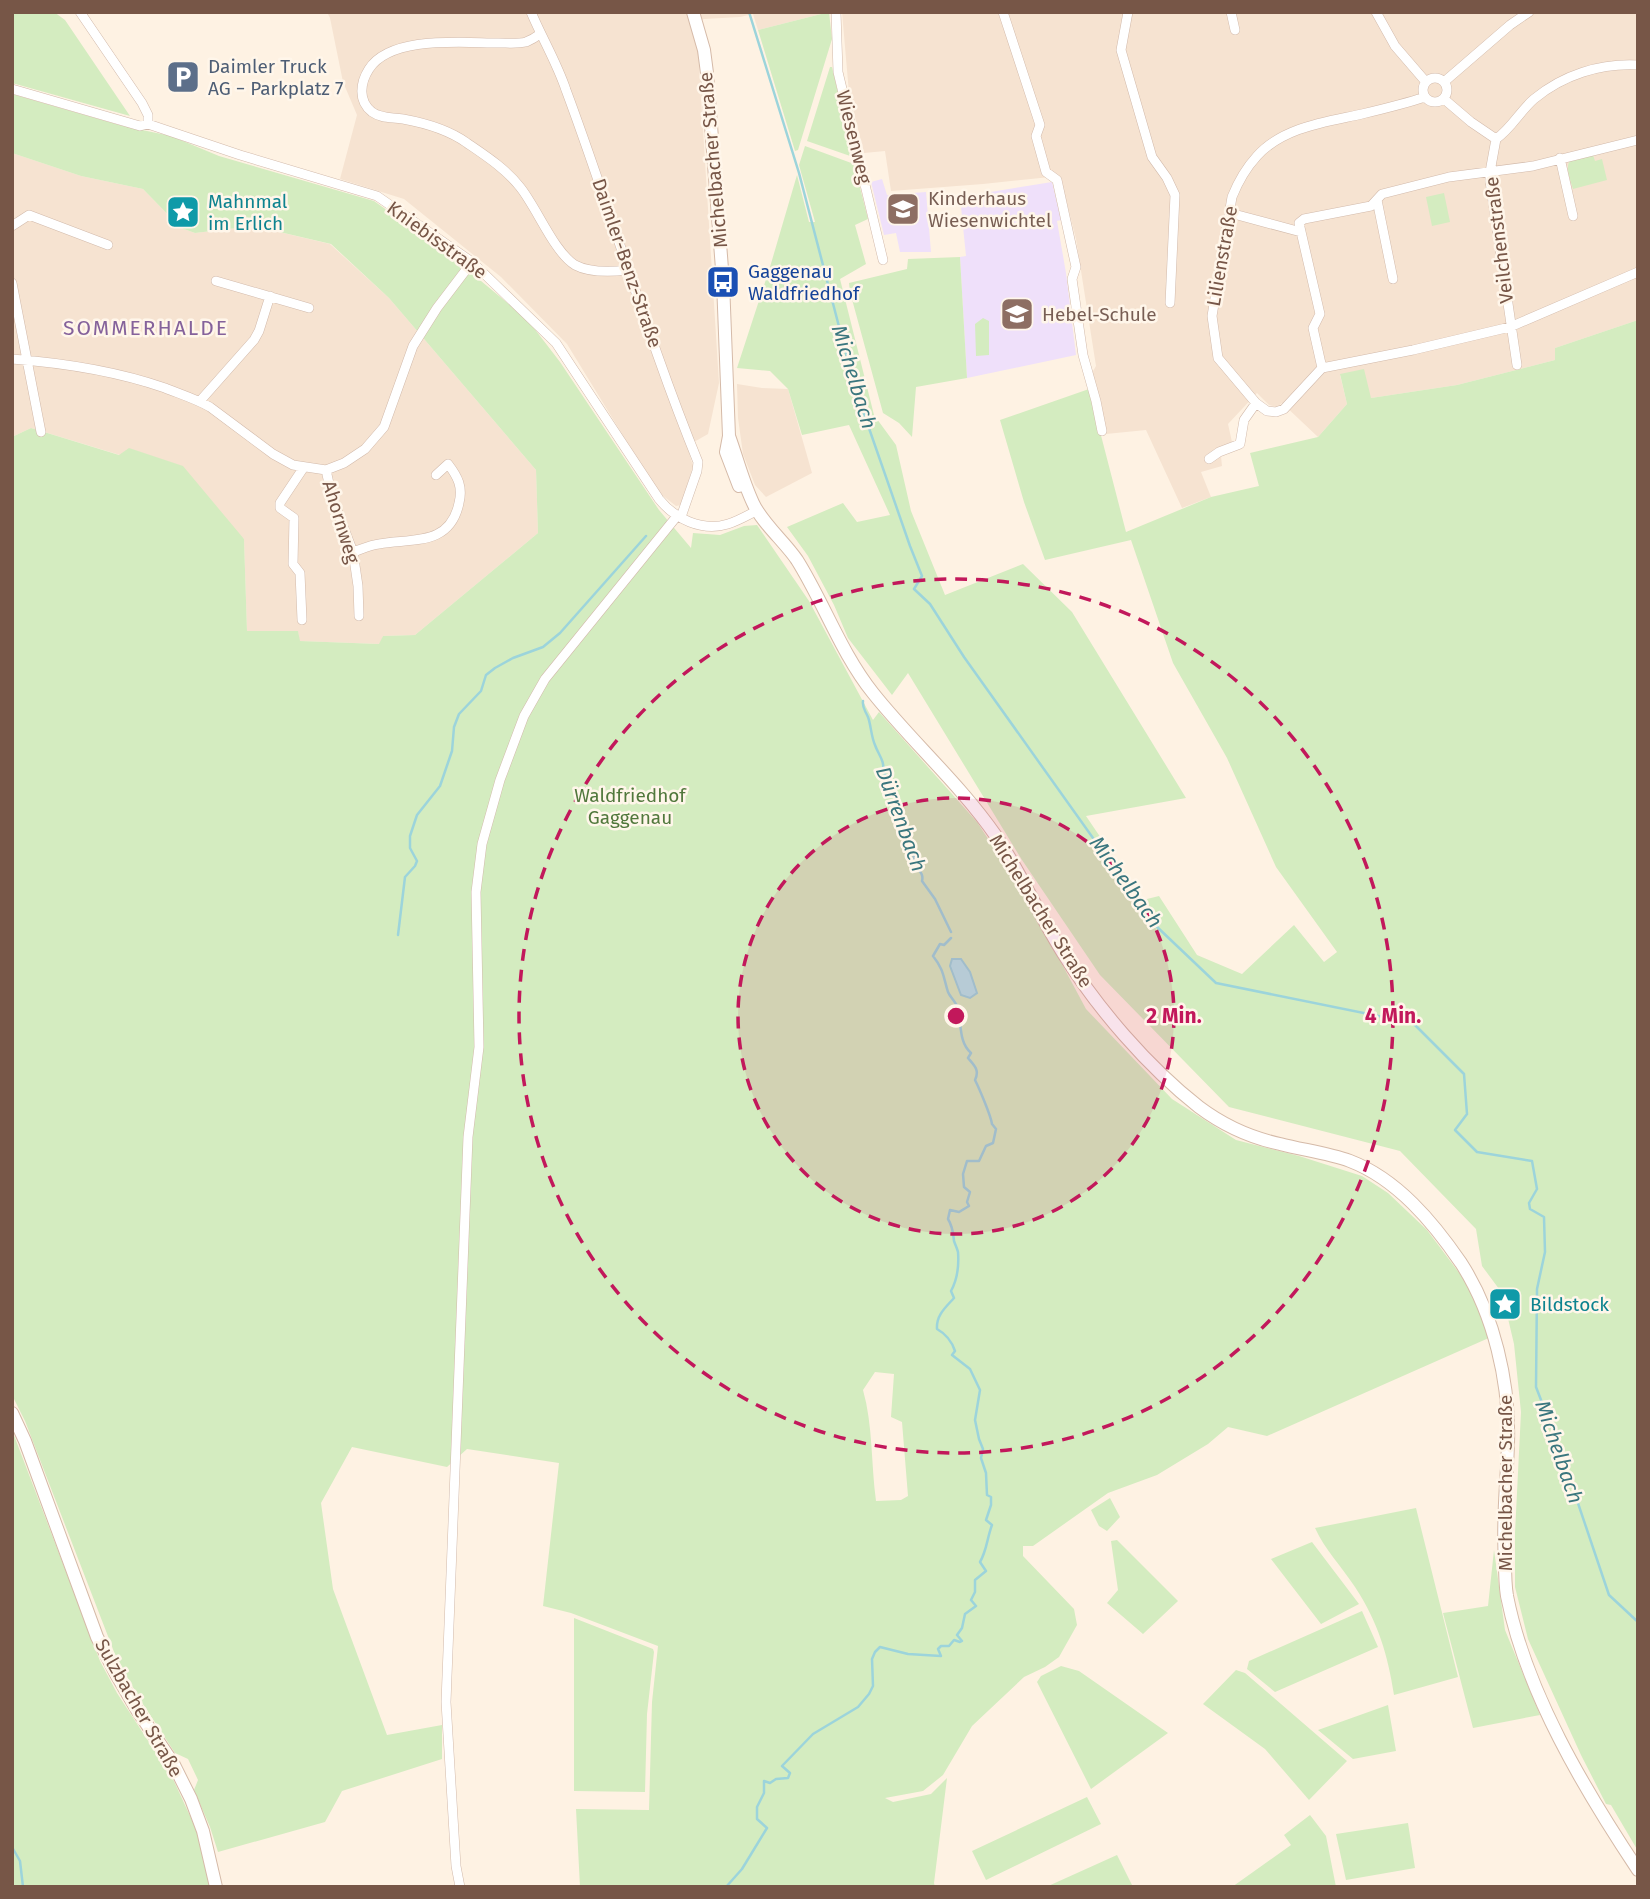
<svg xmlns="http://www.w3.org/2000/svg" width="1650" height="1899" viewBox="0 0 1650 1899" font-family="'Fira Sans',sans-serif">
<rect width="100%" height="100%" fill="#fef2e3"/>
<path fill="#f6e3d1" d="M 327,12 L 829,12 L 758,30 L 753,14 L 740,17 L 704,19 L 691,23 L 698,50 L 719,383 L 708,434 L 687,446 L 693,466 L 681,505 L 676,506 L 657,491 L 567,344 L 501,277 L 404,199 L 340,179 L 357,115 L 343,82 L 330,18 Z
M 842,12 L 1638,12 L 1638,320 L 1555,348 L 1555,360 L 1457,385 L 1371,398 L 1340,375 L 1347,404 L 1318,437 L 1282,403 L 1277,407 L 1269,405 L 1257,393 L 1228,424 L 1232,442 L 1220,447 L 1222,466 L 1201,472 L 1211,497 L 1182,508 L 1146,430 L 1106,434 L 1092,373 L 1096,366 L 1076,239 L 1060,176 L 983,184 L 891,191 L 885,151 L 864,153 L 849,93 Z
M 12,153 L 81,176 L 143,189 L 181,228 L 195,233 L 254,226 L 330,244 L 389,298 L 536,470 L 538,533 L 415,635 L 383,636 L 380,644 L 299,641 L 298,631 L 247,631 L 244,539 L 120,455 L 31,428 L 12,437 Z
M 737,384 L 762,388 L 788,389 L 812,473 L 766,497 L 755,485 L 743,454 L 738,418 Z"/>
<path fill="#efe0fa" d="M 882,179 L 887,195 L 926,192 L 931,252 L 900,252 L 896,233 L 884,235 L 871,182 Z
M 1052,182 L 1061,220 L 1057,221 L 1066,273 L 1076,355 L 967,378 L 960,257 L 966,256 L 960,197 Z"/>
<path fill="#d4ecc0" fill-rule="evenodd" d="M 12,12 L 54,12 L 65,20 L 130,116 L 12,83 Z
M 829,12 L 832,39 L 798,150 L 795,151 L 758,30 Z
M 830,67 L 832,67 L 853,157 L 807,141 Z
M 12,94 L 123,126 L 171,136 L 219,156 L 374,201 L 446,252 L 527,319 L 560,362 L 659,510 L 691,548 L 693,533 L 720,535 L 744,526 L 757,525 L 809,601 L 873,720 L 879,712 L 977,822 L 1025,895 L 1086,1009 L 1172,1099 L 1236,1140 L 1299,1156 L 1362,1176 L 1388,1193 L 1427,1230 L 1466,1282 L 1491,1337 L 1267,1436 L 1228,1427 L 1208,1444 L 1157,1475 L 1108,1493 L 1033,1546 L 1023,1546 L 1023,1556 L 1074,1609 L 1077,1625 L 1059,1657 L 1045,1667 L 1024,1677 L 972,1726 L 943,1775 L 923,1791 L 885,1798 L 893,1802 L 931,1794 L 947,1778 L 934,1883 L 935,1887 L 580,1887 L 576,1809 L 649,1810 L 652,1702 L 658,1646 L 571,1613 L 543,1606 L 559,1463 L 467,1449 L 447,1467 L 352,1447 L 321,1503 L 333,1589 L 387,1735 L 442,1725 L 442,1759 L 342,1791 L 325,1822 L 218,1852 L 210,1827 L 194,1790 L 198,1780 L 188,1759 L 175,1753 L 139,1698 L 116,1657 L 25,1421 L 12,1395 L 12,437 L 31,428 L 119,455 L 129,448 L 183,466 L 244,539 L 247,631 L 298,631 L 300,641 L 379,644 L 383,636 L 415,635 L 538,533 L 536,470 L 389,298 L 331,244 L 254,226 L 195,233 L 181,228 L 143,189 L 81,176 L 12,153 ZM 875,1372 L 894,1374 L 891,1417 L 902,1422 L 908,1496 L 901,1500 L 876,1501 C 871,1464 873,1425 863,1390 Z
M 805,146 L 854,164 L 868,219 L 855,225 L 866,264 L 840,279 L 874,415 L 896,445 L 911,511 L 945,595 L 1023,564 L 1072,612 L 1186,798 L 1086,816 L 1143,900 L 1159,896 L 1197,955 L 1242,974 L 1294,925 L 1324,962 L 1337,952 L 1276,867 L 1227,758 L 1173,663 L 1131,540 L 1045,560 L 1024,502 L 1000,420 L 1089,389 L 1126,532 L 1211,497 L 1259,486 L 1250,453 L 1318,437 L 1347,404 L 1340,374 L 1364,369 L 1371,398 L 1457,385 L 1555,360 L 1555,348 L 1638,320 L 1638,1851 L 1611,1805 L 1606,1804 L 1581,1755 L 1528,1639 L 1515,1587 L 1515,1533 L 1521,1412 L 1514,1344 L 1502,1293 L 1482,1266 L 1476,1229 L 1400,1151 L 1229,1107 L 1100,975 L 1022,860 L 908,673 L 892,695 L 848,638 L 834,605 L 808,556 L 787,527 L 843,503 L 857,522 L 890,515 L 849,425 L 802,435 L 788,389 L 770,371 L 737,368 L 770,267 L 797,175 L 809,222 L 815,222 L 799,165 Z
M 1593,155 L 1595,161 L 1602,159 L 1607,180 L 1573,189 C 1570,179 1565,169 1570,160 Z
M 1444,193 L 1450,222 L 1432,226 L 1426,197 Z
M 960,257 L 967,378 L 916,387 L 912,437 L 899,423 L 883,413 L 850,292 L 849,283 L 907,269 L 908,259 Z
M 983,318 L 989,321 L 989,355 L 976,356 L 975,324 Z
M 12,1430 L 100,1661 L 117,1693 L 173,1779 L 196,1829 L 210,1887 L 12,1887 Z
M 1110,1498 L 1120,1517 L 1107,1531 L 1099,1526 L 1091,1510 Z
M 1416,1508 L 1458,1677 L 1394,1695 C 1388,1655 1378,1622 1355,1587 C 1342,1567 1325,1550 1315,1528 Z
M 1117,1540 L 1178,1601 L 1143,1634 L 1107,1603 L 1118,1590 L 1111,1541 Z
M 1312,1542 L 1359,1604 L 1321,1624 L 1271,1559 Z
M 1494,1550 L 1505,1630 L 1540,1715 L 1473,1728 L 1443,1613 L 1488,1606 Z
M 1362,1611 L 1378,1647 L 1275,1692 L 1247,1669 L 1249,1661 Z
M 574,1618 L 653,1649 L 654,1652 L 647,1714 L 645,1792 L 574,1791 Z
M 1061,1666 L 1079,1671 L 1168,1733 L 1091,1789 L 1037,1682 L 1041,1676 Z
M 1236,1670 L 1245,1673 L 1347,1761 L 1309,1800 L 1265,1749 L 1203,1704 Z
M 1388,1705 L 1396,1751 L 1353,1759 L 1318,1730 Z
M 1087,1797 L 1101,1824 L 986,1880 L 972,1851 Z
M 1310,1815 L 1326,1836 L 1336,1887 L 1232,1887 L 1291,1845 L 1284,1835 Z
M 1408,1823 L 1415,1868 L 1346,1880 L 1336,1834 Z
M 1117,1855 L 1133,1887 L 1046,1887 Z"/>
<path fill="#b6e4e8" stroke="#9cd4db" stroke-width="2" d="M 952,959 L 961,959 L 970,972 L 977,993 L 970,998 L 961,995 L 950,966 Z"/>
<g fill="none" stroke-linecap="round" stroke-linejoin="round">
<path stroke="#9cd4db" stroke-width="2.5" d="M 749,12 L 799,173 L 855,388 L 910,546 L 922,576 L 914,589 L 930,604 L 964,657 L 1155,925 L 1216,983 L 1413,1023 L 1464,1074 L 1467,1114 L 1455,1130 L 1477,1152 L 1532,1161 L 1537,1189 L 1529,1203 L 1530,1209 L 1544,1217 L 1545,1252 L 1537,1289 L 1536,1387 L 1558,1444 L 1609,1595 L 1638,1622
M 863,701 C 862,708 865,710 868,717 C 871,725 871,736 875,745 C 878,754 885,761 883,771 C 893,785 896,803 905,818 L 903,831 C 910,839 909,847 914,857 C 911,867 925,870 922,881 L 935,899 L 951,932
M 398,935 L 405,877 L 415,866 L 417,861 L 410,848 L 410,836 L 417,815 L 440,786 L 452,751 L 454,727 L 459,714 L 481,691 L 486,675 L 495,668 L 513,658 L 543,647 L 560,633 L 646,536
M 12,1847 L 20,1861 L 23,1887
M 726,1887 L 742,1869 L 767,1828 L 757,1819 L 757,1807 L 764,1793 L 764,1781 L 770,1783 L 776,1779 L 788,1778 L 790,1773 L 782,1766 L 813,1734 L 858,1707 L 869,1694 L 873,1686 L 872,1659 L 875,1652 L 880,1647 L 908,1654 L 941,1656 L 938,1649 L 941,1646 L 949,1646 L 954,1640 L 960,1642 L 962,1641 L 957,1635 L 962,1628 L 965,1614 L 976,1606 L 971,1600 L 975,1592 L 975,1580 L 986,1571 L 980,1562 C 987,1550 987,1538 992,1525 L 986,1520 L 991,1505 L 991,1497 L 987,1495 L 986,1473 L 981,1458 L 983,1449 L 979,1439 L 975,1420 L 980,1390 L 970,1369 L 952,1355 L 955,1351 C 952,1342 946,1334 937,1329 C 936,1315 946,1307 954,1298 L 951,1291 C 957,1280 959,1265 958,1252 C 957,1248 955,1244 954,1241 C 953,1233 953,1227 948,1219 L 950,1210 L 959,1212 L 969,1206 L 967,1202 L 970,1192 L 964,1187 L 963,1174 L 967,1161 L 979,1161 L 986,1146 L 993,1143 L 996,1129 L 992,1124 C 991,1116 979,1088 975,1080 C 980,1070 974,1065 968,1058 L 971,1053 C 958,1042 962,1022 957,1006 C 955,1001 950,997 948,992 C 943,976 944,970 933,956 L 940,944 L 944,945 L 951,938"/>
<defs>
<path id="street" d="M 80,12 L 142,103 L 148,115 L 148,124
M 531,12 C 542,38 557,63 566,90 C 612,213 648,340 698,462 L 697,471 L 681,517
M 836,12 L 838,72 L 883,260
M 1003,12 L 1040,125 L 1036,136 L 1046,172 L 1057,180 L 1076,267 L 1072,279 L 1083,355 L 1096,401 L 1102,431
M 1128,12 L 1121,50 L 1152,157 L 1167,178 L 1175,195 L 1170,303
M 1231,12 L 1235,30
M 1376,12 L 1395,46 L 1426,82
M 540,34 C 536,37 531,40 526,42 C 518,44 508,43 499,43 C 463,43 391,35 369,69 C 360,83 358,101 372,112 C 382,119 392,117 403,119 C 425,123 449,130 467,143 C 486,156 506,169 520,187 C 537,208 554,252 575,265 C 590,273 611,272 628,270
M1423 90a12 12 0 1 1 24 0a12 12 0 1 1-24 0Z
M 1444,82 L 1510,25 L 1529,12
M 12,89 L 140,126 L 148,124 L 240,155 L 377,196 L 472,262 L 556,343 L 659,499 C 675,519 702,532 728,524 C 738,521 748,515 758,510
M 1425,97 C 1404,104 1383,109 1362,114 C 1326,122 1283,127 1257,156 C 1246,168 1238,182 1232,197 L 1212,316 L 1218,358 L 1256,403 L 1267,411 L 1276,412 L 1284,409 L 1322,368 L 1413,350 L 1510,327 L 1638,272
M 1444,99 L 1471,122 L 1496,139 L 1490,172 L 1490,181 L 1517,365
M 1496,139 C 1511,129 1520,111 1534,99 C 1563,75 1600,63 1638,65
M 1560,158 L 1573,216
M 1377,200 L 1393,279
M 1230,213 L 1301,232
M 12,226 L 29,215 L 108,245
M 216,281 L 309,308
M 12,283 L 41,432
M 12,359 C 64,363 116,371 165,388 C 180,394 196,399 210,407 L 273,454 L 293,465 L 326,470 L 344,463 L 365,449 L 384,427 L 413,346 L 437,308 L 472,262
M 1322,368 L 1313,328 L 1320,314 L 1299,223 L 1304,219 L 1371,206 L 1382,194 L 1449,177 L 1533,166 L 1638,140
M 200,401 L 254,340 L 259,331 L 270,296
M 1209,459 L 1219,452 L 1240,444 L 1244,420 L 1256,403
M 326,470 L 332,497 L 353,552 L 358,586 L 359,616
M 353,552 C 362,549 370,545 379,544 C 411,538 450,547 459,503 C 463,487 458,477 448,464 L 436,475
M 302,620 L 300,573 L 293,564 L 294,518 L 280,508 L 280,503 L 304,467
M 460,1887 L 456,1866 L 446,1702 L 468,1137 L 479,1047 L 476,892 L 482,844 L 500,780 L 524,716 L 545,679 L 677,516"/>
<path id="secondary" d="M 693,12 L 704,50 L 707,73 L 723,282 L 729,436 L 726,452 L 739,486
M 729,436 C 737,458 743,482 753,503 C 762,523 785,542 797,560 C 824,603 841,653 873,693 C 912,742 960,784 996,836 C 1021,873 1039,915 1063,953 C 1097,1008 1148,1067 1199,1107 C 1223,1125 1252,1138 1280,1144 C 1303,1150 1328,1153 1350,1161 C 1397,1179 1433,1222 1461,1263 C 1494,1314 1510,1383 1508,1443 C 1507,1482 1502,1520 1505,1560 C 1505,1572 1505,1584 1507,1596 C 1526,1692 1584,1789 1638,1870
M 12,1413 L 25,1441 L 97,1637 L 116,1674 L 137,1710 L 173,1763 L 191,1799 L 203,1831 L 216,1887"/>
</defs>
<use href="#street" stroke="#d2baab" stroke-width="10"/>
<use href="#secondary" stroke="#d5baa8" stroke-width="14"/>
<use href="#street" stroke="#fff" stroke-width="9"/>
<use href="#secondary" stroke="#fff" stroke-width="12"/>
</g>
<circle cx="956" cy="1016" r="218" fill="#c2185b" fill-opacity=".12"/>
<g fill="none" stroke="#c2185b" stroke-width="3.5" stroke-dasharray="12 9">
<circle cx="956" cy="1016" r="218"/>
<circle cx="956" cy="1016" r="437"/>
</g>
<defs>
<symbol id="parking-square" viewBox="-11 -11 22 22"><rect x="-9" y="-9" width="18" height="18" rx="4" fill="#5c6f8a" stroke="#fff6ea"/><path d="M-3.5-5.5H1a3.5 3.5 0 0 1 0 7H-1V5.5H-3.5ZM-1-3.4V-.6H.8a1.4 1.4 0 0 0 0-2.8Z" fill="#fff"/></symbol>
<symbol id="school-square" viewBox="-11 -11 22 22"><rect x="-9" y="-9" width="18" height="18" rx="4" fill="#8d6e63" stroke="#fff6ea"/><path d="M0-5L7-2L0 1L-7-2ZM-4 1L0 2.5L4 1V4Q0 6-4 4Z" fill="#fff"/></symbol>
<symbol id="sight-square" viewBox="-11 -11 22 22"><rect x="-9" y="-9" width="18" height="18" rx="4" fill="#0f9aa8" stroke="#fff6ea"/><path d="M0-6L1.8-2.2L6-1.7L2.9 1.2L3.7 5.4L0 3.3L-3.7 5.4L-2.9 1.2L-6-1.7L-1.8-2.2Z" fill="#fff"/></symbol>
<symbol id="bus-square" viewBox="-11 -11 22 22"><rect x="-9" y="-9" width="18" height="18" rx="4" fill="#1a4fb4" stroke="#fff6ea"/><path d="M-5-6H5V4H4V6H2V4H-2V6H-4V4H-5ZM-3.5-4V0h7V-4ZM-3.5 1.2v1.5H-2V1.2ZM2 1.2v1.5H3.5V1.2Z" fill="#fff"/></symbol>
</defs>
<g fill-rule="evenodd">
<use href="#parking-square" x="164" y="58" width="38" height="38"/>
<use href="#school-square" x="884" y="190" width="38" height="38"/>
<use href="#sight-square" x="164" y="193" width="38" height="38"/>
<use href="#bus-square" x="704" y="263" width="38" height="38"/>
<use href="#school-square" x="998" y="295" width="38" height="38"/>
<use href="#sight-square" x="1486" y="1285" width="38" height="38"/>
</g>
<g text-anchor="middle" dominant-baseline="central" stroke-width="5" stroke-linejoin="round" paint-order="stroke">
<g font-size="19" fill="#4e5e75" stroke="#fff6ea" text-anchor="start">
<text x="208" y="66">Daimler Truck<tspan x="208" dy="22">AG − Parkplatz 7</tspan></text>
</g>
<g font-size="19" fill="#775647" stroke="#fff6ea">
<text transform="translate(854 137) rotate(76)">Wiesenweg</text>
<text transform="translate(713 160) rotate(-95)">Michelbacher Straße</text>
<text transform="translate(437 240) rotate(36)">Kniebisstraße</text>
<text transform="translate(1499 240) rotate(-97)">Veilchenstraße</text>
<text transform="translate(1222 256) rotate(-80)">Lilienstraße</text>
<text transform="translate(627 263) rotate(71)">Daimler-Benz-Straße</text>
<text transform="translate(341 522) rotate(73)">Ahornweg</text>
<text transform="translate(1041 911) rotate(58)">Michelbacher Straße</text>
<text transform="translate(1505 1483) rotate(-90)">Michelbacher Straße</text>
<text transform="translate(139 1708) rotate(60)">Sulzbacher Straße</text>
</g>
<g font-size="19" fill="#785e54" stroke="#fff6ea" text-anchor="start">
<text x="928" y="198">Kinderhaus<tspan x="928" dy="22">Wiesenwichtel</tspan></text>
<text x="1042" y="314">Hebel-Schule</text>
</g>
<g font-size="19" fill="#0d838f" stroke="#fff6ea" text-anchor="start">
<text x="208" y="201">Mahnmal<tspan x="208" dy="22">im Erlich</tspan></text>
<text x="1530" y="1304">Bildstock</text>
</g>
<g font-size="19" fill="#164399" stroke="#fff6ea" text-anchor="start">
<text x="748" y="271">Gaggenau<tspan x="748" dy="22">Waldfriedhof</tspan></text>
</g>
<g font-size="19" fill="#51783c" stroke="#fff6ea">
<text x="630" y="795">Waldfriedhof<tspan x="630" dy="22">Gaggenau</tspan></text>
</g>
<g font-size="21" letter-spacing="2" fill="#85629b" stroke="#fff6ea">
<text x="146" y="328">SOMMERHALDE</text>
</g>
<g font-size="21" font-style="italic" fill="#3a767e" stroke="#fff6ea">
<text transform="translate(854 377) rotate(73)">Michelbach</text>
<text transform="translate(901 819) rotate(70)">Dürrenbach</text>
<text transform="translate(1126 882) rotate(54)">Michelbach</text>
<text transform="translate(1559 1452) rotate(71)">Michelbach</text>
</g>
</g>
<circle cx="956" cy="1016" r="10" fill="#c2185b" stroke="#fff6ea" stroke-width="3.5"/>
<g font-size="21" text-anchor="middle" font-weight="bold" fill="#c2185b" stroke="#fff6ea" stroke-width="5" stroke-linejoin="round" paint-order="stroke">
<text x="1174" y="1023">2 Min.</text>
<text x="1393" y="1023">4 Min.</text>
</g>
<rect width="1650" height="1899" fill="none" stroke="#775647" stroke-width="28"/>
</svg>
